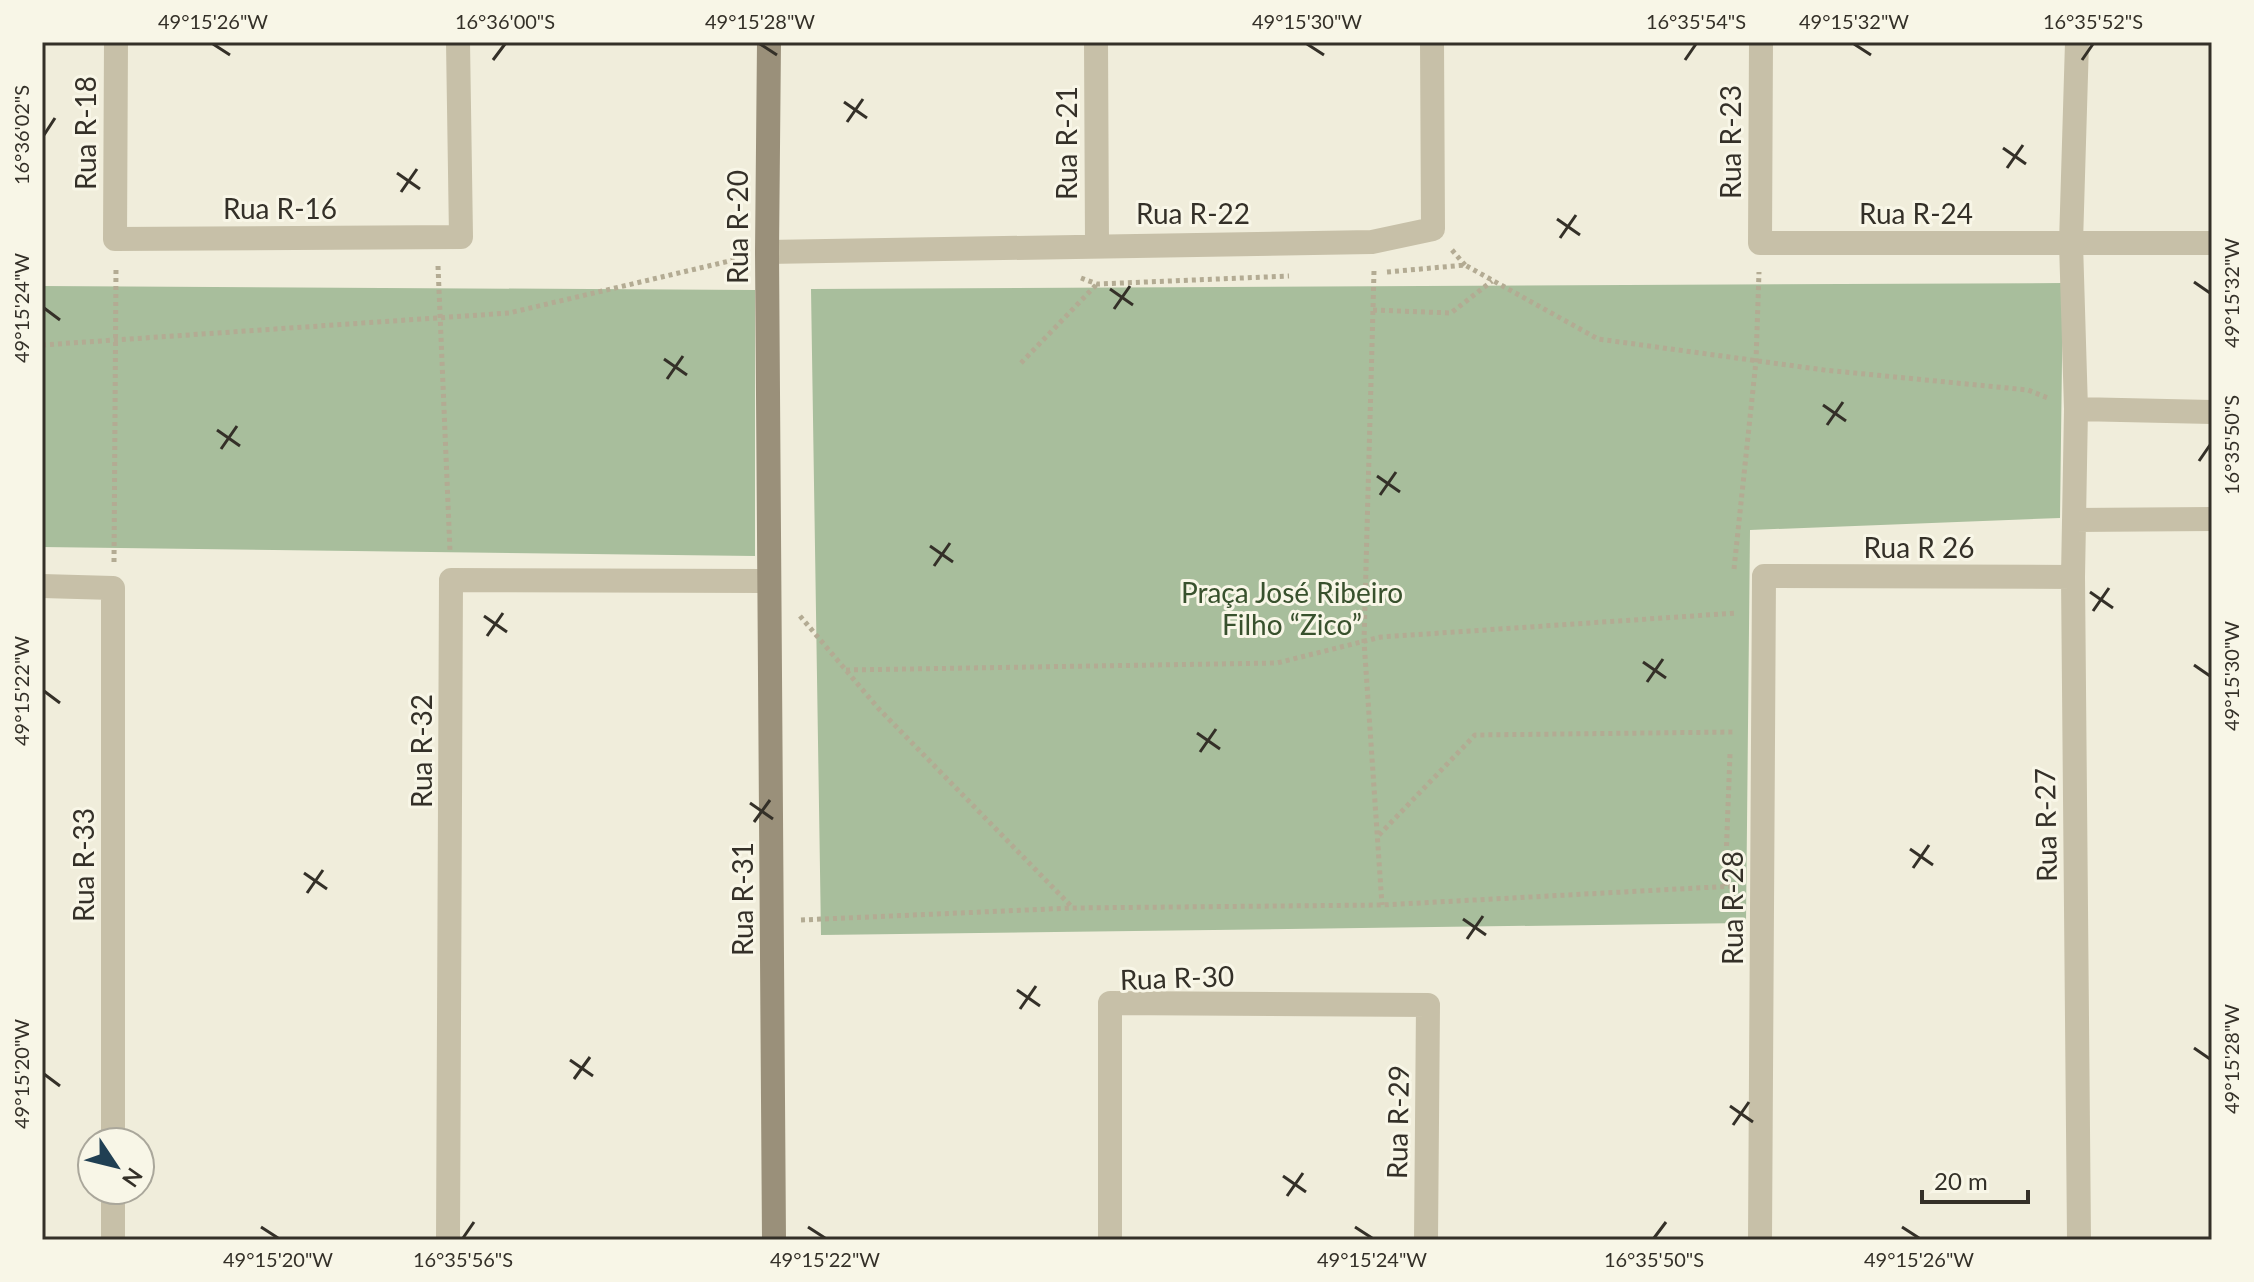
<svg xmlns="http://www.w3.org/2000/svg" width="2254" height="1282" viewBox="0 0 2254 1282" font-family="Lato,sans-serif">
<rect width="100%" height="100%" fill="#f0eddb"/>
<path fill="#a8be9c" d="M 2063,283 L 2060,518 L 1750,530 L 1746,923 L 821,935 L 811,289 Z
M 42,286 L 755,290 L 755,556 L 42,547 Z"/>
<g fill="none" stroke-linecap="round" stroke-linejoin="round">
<path stroke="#b3ab93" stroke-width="5" stroke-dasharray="4 4" stroke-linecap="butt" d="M 1452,250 L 1465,265
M 438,266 L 450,551
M 1374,271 L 1364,641 L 1382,905
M 1387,272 L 1465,265 L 1598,339 L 1824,370 L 2028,390 L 2048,398
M 1081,278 L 1097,284 L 1289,276
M 1373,310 L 1451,313 L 1492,281
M 42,345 L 509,313 L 738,259
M 1021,363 L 1097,284
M 114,562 L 116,268
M 1734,569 L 1756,361 L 1759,272
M 800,616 L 878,708 L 1072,907
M 846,670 L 1277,663 L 1381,637 L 1737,613
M 1379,835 L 1475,735 L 1734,732
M 1725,886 L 1730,754
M 801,920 L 1072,908 L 1382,905 L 1734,886"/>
<path stroke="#c7c0a8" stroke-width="24" d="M 116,42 L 115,239 L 461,237 L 458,42
M 1096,42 L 1097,244
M 1761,42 L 1760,243 L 2212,243
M 2077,42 L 2071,243 L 2076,409 L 2073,577 L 2079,1240
M 767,252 L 1372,242 L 1433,229 L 1432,42
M 2076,409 L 2212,412
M 2074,520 L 2212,519
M 42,586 L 113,588 L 113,1142
M 113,1240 L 113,1190
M 448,1240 L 451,580 L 769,581
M 1110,1240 L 1110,1003 L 1428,1005 L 1426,1240
M 1760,1240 L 1764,576 L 2073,577"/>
<path stroke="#9a907a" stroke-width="24" d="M 769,42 L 767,252 L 774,1240"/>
</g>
<path fill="none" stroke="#343028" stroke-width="3" d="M 213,44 L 230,55M 760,44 L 777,55M 1307,44 L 1324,55M 1854,44 L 1871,55M 493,60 L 505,44M 1685,60 L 1696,44M 2082,60 L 2093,44M 844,102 L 867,118M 847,122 L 863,99M 44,135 L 55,118M 2003,148 L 2026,164M 2007,168 L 2023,145M 397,173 L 420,189M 401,192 L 417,169M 1557,219 L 1580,235M 1560,238 L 1576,215M 2194,282 L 2210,293M 1110,289 L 1133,305M 44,308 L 60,320M 1114,309 L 1130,286M 664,359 L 687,375M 667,379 L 683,356M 1823,405 L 1846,421M 1827,425 L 1843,402M 217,430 L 240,446M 221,449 L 237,426M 2199,461 L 2210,445M 1377,476 L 1400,492M 1380,495 L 1396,472M 930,546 L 953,562M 934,566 L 950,543M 2090,592 L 2113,608M 2093,611 L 2109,588M 484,616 L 507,632M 487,636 L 503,613M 1643,662 L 1666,678M 2194,665 L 2210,676M 1647,682 L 1663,659M 44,691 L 60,703M 1197,733 L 1220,749M 1200,752 L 1216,729M 750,803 L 773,819M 754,822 L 770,800M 1910,849 L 1933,865M 1913,868 L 1929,845M 304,873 L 327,889M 307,893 L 323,870M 1463,919 L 1486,935M 1467,939 L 1483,916M 1017,990 L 1040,1006M 1020,1009 L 1036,986M 2194,1048 L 2210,1059M 570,1060 L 593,1076M 44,1074 L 60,1086M 574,1079 L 590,1057M 1730,1106 L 1753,1122M 1733,1125 L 1749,1102M 1283,1176 L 1306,1192M 1287,1196 L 1303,1173M 261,1227 L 278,1238M 808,1227 L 825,1238M 1355,1227 L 1372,1238M 1902,1227 L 1919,1238M 463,1238 L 474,1222M 1654,1238 L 1666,1222"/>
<g text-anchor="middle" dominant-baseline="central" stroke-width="6" stroke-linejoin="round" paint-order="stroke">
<g font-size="28" fill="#343028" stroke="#f8f6e7">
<text transform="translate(85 133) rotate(-90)">Rua R-18</text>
<text transform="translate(1730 142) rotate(-90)">Rua R-23</text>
<text transform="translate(1066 143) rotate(-90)">Rua R-21</text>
<text x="280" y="208">Rua R-16</text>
<text x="1193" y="213">Rua R-22</text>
<text x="1916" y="213">Rua R-24</text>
<text transform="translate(737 227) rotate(-90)">Rua R-20</text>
<text x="1919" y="547">Rua R 26</text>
<text transform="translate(421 751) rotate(-90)">Rua R-32</text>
<text transform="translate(2045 825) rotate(-91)">Rua R-27</text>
<text transform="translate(83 865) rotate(-90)">Rua R-33</text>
<text transform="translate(742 899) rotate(-90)">Rua R-31</text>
<text transform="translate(1732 908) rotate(-90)">Rua R-28</text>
<text transform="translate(1177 977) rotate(-2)">Rua R-30</text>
<text transform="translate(1397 1122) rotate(-89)">Rua R-29</text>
</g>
<g font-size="28" fill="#38512d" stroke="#f8f6e7">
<text x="1292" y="592">Praça José Ribeiro<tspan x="1292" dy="32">Filho “Zico”</tspan></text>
</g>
</g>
<rect width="2254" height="1282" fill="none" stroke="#f8f6e7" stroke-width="88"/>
<g transform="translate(116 1166) rotate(125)"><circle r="38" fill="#f8f6e7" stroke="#aaa79b" stroke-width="2"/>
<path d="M0-6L14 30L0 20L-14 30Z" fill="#203f53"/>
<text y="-12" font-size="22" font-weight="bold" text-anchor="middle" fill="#343028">N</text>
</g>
<path d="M1922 1190v12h106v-12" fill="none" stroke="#343028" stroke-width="4"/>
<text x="1934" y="1190" font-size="24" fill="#343028" stroke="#f8f6e7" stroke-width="6" paint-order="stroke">20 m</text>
<rect x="44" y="44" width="2166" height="1194" fill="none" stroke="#343028" stroke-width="3"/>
<g font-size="20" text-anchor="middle" fill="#343028">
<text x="213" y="29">49°15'26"W</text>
<text x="505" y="29">16°36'00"S</text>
<text x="760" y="29">49°15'28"W</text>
<text x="1307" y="29">49°15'30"W</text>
<text x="1696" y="29">16°35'54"S</text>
<text x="1854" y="29">49°15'32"W</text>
<text x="2093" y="29">16°35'52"S</text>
<text transform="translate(22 135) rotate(-90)" y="7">16°36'02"S</text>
<text transform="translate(2232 293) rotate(-90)" y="7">49°15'32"W</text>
<text transform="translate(22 308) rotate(-90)" y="7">49°15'24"W</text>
<text transform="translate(2232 445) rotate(-90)" y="7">16°35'50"S</text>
<text transform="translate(2232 676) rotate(-90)" y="7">49°15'30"W</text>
<text transform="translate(22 691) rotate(-90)" y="7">49°15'22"W</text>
<text transform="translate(2232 1059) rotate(-90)" y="7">49°15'28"W</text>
<text transform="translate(22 1074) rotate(-90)" y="7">49°15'20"W</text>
<text x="278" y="1267">49°15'20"W</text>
<text x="463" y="1267">16°35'56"S</text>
<text x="825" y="1267">49°15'22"W</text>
<text x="1372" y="1267">49°15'24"W</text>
<text x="1654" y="1267">16°35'50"S</text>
<text x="1919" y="1267">49°15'26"W</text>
</g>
</svg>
